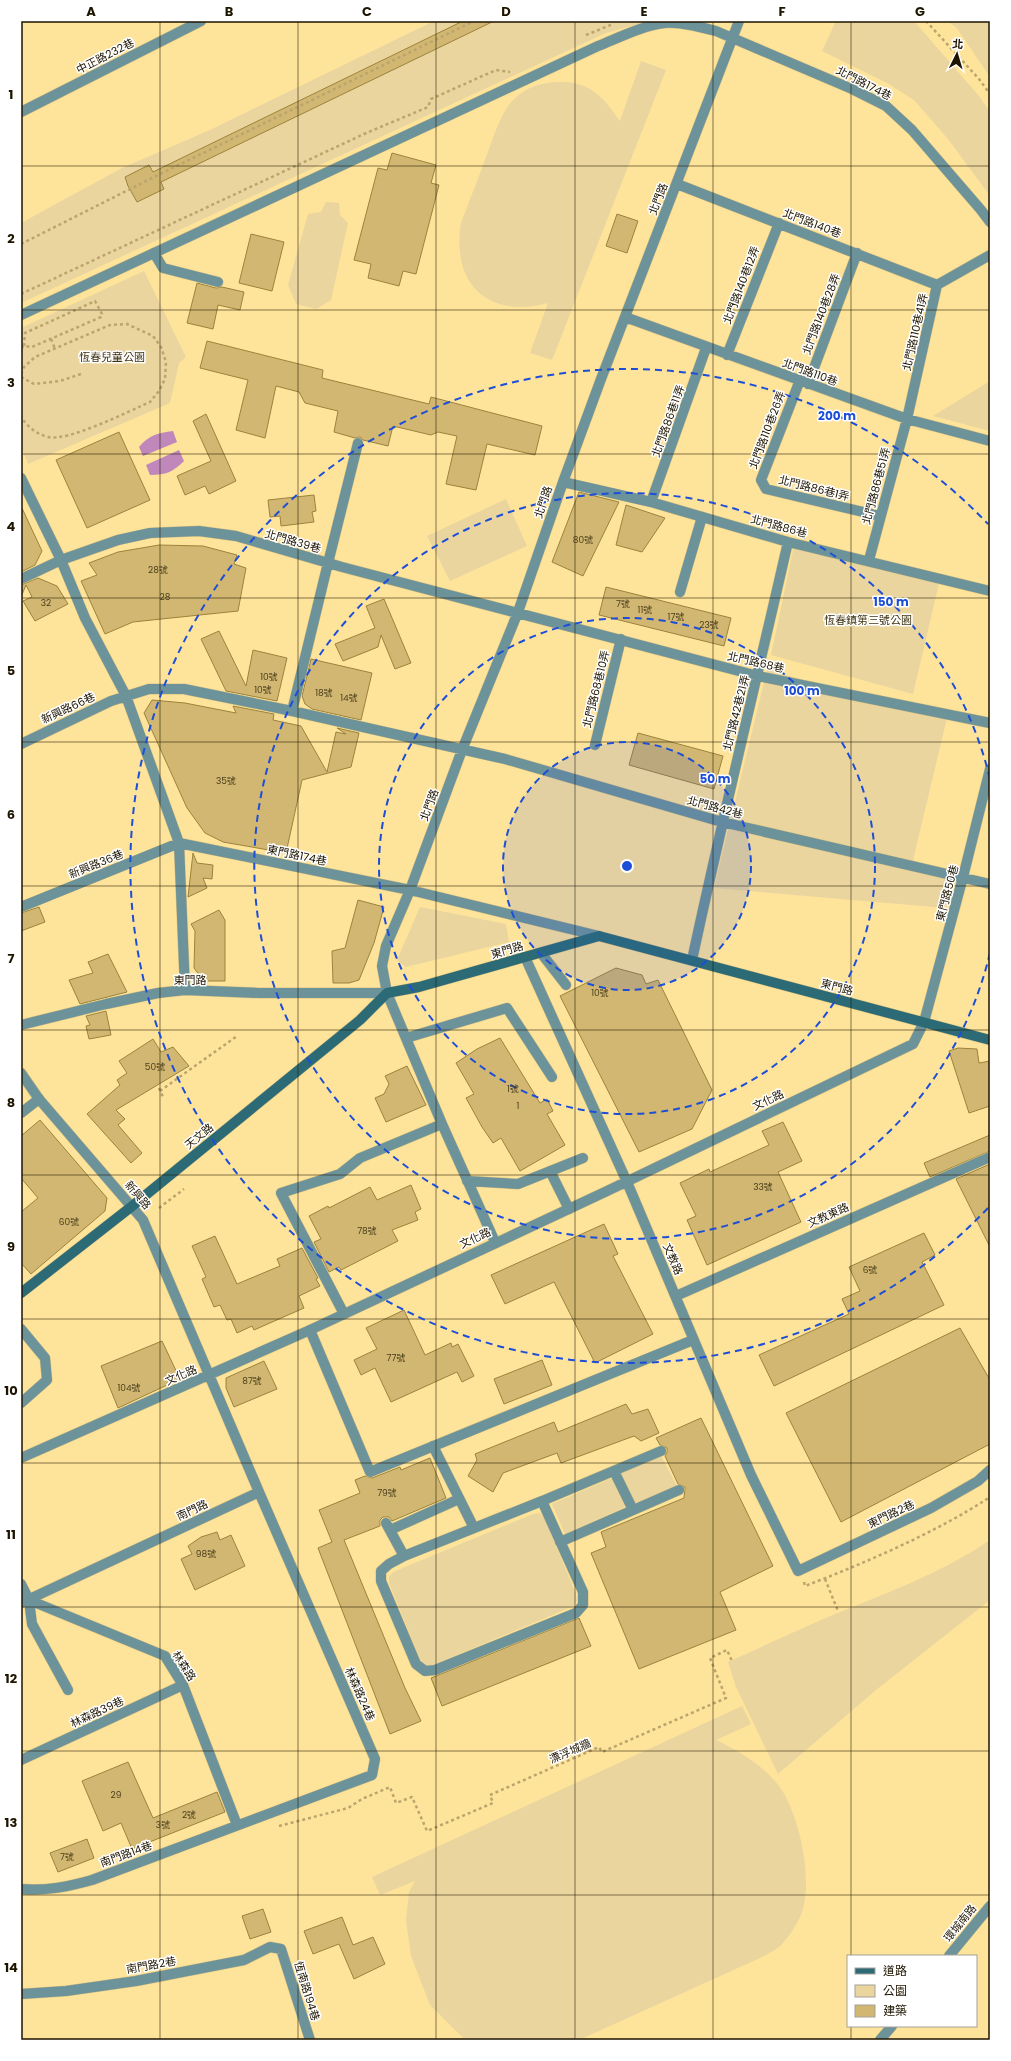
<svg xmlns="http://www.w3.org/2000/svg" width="1011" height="2061" viewBox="0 0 1011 2061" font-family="Poppins,'Noto Sans TC',sans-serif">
<rect width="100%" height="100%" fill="#fee39b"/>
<path fill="#ead59f" d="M 434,21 L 650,21 L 606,33 L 21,303 L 21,223 L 122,168 L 210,130 Z
M 836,21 L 914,21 L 979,96 L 990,112 L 990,196 L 948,139 L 914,100 L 889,84 L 822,51 Z
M 947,21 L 990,21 L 990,77 L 956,27 Z
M 641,61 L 666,70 L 552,360 L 530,353 L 548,303 C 488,319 451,284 461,223 C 470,199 480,174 489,149 C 495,133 501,113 513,100 C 526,87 542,82 560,82 C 590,81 604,98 620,121 Z
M 326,202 L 339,203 L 340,215 L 348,223 L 331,300 L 316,309 L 296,304 L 288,285 L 308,214 L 321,212 Z
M 144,271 L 186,357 L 179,363 L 170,403 L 28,464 L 21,447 L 21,328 Z
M 990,381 L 990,431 L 933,416 Z
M 506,499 L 527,546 L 450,581 L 427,536 Z
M 795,541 L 941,575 L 913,694 L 771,655 Z
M 767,670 L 947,718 L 913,860 L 953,873 L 946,908 L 714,888 Z
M 420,907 L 506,924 L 509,942 L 406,967 L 397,960 Z
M 661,1456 L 677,1486 L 635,1503 L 621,1473 Z
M 612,1478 L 625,1507 L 565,1534 L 552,1504 Z
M 540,1513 L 545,1519 L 576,1594 L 577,1601 L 574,1606 L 433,1665 L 425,1665 L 420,1659 L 389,1583 L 389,1577 L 393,1572 L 533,1514 Z
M 990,1540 L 990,1600 L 876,1690 L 778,1774 L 736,1687 L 728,1662 C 761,1647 794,1632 828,1617 C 884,1594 940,1574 990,1540 Z
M 742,1706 L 751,1724 L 716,1740 C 741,1752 768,1768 783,1792 C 800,1820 813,1880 802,1912 C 798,1923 790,1935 783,1943 C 777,1950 767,1954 760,1958 L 579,2040 L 465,2040 L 430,2005 L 411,1956 L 406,1920 L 409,1892 L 415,1881 L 380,1895 L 372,1877 Z"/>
<path fill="#bf87ba" d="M 173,431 L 177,442 L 143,456 L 139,447 C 149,435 158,433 173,431 Z
M 179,450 L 184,461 C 173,472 166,475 150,475 L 146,465 Z"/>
<path fill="#d1b771" stroke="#9c833c" d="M 463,21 L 494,21 L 161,182 L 164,189 L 137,202 L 128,186 L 125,177 L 149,165 L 153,172 Z
M 392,153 L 436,165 L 431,183 L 439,185 L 416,274 L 403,271 L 399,286 L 368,278 L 371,264 L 354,260 L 378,168 L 387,170 Z
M 617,214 L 638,221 L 627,253 L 606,246 Z
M 251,234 L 284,242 L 272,291 L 239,283 Z
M 197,283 L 216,288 L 222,287 L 244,292 L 240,310 L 218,305 L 213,329 L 187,323 Z
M 207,341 L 323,370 L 322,378 L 429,404 L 431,397 L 542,426 L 535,455 L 487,444 L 476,490 L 446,484 L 457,436 L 438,432 L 431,435 L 393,426 L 388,446 L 363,440 L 360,437 L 355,438 L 334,432 L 338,411 L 305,403 L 299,392 L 276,386 L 265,438 L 236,430 L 248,380 L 200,368 Z
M 206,414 L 236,481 L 209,494 L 205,486 L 185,495 L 177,476 L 211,461 L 193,421 Z
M 119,432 L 150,500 L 87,528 L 56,460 Z
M 579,492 L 619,502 L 583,576 L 552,562 Z
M 314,495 L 316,511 L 312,512 L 314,522 L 281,526 L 280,516 L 270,517 L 268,500 Z
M 626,505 L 665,518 L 642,552 L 616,545 Z
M 21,506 L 42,551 L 35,565 L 21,572 Z
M 159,545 L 203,546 L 237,555 L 234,564 L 246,568 L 238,611 L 133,622 L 105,634 L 81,581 L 97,575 L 89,563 L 118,552 Z
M 38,578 L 57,586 L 68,604 L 35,621 L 23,601 L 32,597 L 26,585 L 21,597 L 21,585 Z
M 606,587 L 731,618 L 724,646 L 599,615 Z
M 384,599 L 411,663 L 395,669 L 381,635 L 378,647 L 343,661 L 335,644 L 375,628 L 366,606 Z
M 219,631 L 246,686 L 253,650 L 287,658 L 277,701 L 226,691 L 201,639 Z
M 311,659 L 372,673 L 361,720 L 312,709 L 305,704 L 302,696 Z
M 152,700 L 185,703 L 236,713 L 233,706 L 274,714 L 273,720 L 301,726 L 327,772 L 336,732 L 346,734 L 337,728 L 359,733 L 351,767 L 302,780 L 286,853 L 223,842 L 205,833 L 187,808 L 144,713 Z
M 638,733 L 723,756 L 714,789 L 629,765 Z
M 193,853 L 197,863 L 213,865 L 212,879 L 203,878 L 207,888 L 188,897 Z
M 358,900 L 384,907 L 374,943 L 359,980 L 349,983 L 333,983 L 332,951 L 345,948 Z
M 39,907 L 45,922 L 21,931 L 21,913 Z
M 219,910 L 225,920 L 225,981 L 204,981 L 194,968 L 195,931 L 191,924 Z
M 108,954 L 127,992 L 80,1004 L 69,980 L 93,973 L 88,962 Z
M 616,968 L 642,975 L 646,984 L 658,980 L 712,1090 L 692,1129 L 639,1152 L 560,996 Z
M 106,1011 L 111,1035 L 89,1039 L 86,1026 L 90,1025 L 86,1016 Z
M 500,1038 L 540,1103 L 547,1099 L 553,1111 L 547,1114 L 565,1145 L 520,1171 L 501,1138 L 493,1143 L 482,1127 L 466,1098 L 474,1094 L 456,1063 L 477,1049 Z
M 153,1039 L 161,1052 L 173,1047 L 189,1066 L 116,1110 L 125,1119 L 118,1125 L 142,1153 L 131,1163 L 87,1114 L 120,1085 L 117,1080 L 127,1073 L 119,1061 Z
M 958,1048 L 977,1049 L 979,1063 L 990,1061 L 990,1106 L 969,1113 L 949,1051 Z
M 407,1066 L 426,1105 L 386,1122 L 375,1098 L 384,1094 L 389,1084 L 385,1076 Z
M 40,1120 L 107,1198 L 105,1211 L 31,1274 L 21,1263 L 21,1212 L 38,1198 L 21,1178 L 21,1136 Z
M 783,1122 L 802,1161 L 778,1172 L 801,1222 L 707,1265 L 687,1220 L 696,1216 L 680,1183 L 709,1169 L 710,1172 L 769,1145 L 762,1131 Z
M 990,1135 L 990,1151 L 930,1177 L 924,1163 Z
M 990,1164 L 990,1247 L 956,1179 Z
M 411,1185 L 421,1209 L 415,1212 L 418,1220 L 392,1230 L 398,1241 L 341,1270 L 339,1267 L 329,1272 L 314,1242 L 321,1239 L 309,1216 L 328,1206 L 329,1208 L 370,1187 L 377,1200 Z
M 604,1224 L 618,1254 L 613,1256 L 653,1334 L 595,1363 L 554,1282 L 505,1304 L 491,1275 Z
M 924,1233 L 935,1255 L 922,1262 L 944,1305 L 774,1386 L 759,1355 L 849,1314 L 842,1299 L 860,1291 L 849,1267 Z
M 215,1236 L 237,1284 L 280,1266 L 277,1259 L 302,1248 L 318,1278 L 316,1279 L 320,1286 L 299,1296 L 304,1308 L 254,1330 L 252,1326 L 237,1333 L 231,1319 L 227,1320 L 220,1305 L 214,1307 L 202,1279 L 206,1277 L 192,1246 Z
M 404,1310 L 425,1355 L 451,1343 L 452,1347 L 458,1344 L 474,1376 L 462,1382 L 457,1372 L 391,1402 L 375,1368 L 361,1375 L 354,1360 L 377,1349 L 366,1328 Z
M 960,1328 L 990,1380 L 990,1444 L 841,1522 L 786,1413 Z
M 162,1341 L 180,1379 L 118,1408 L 101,1366 Z
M 542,1360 L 552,1385 L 504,1404 L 494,1379 Z
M 264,1361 L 277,1389 L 234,1407 L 226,1388 L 226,1378 Z
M 626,1404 L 632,1414 L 648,1409 L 659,1433 L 641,1441 L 634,1436 L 561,1463 L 557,1453 L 503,1473 L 493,1492 L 468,1476 L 477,1460 L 475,1454 L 554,1422 L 558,1432 Z
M 701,1418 L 773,1566 L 720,1592 L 736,1630 L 639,1669 L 591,1553 L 606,1547 L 601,1532 L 684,1498 L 685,1487 L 678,1484 L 665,1456 L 667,1452 L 667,1448 L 660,1445 L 656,1438 Z
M 430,1458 L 446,1498 L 392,1521 L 389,1517 L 383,1517 L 380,1520 L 380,1526 L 344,1540 L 405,1688 L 421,1721 L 390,1734 L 318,1548 L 332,1542 L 319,1510 L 360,1493 L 355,1480 L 365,1476 L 372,1478 L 400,1467 L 401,1470 Z
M 217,1532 L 220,1540 L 231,1535 L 245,1566 L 195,1590 L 181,1559 L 192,1554 L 188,1546 L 201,1537 Z
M 579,1618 L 591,1646 L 442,1706 L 431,1678 Z
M 128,1762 L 153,1818 L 217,1792 L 225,1812 L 132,1849 L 121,1823 L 103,1831 L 82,1781 Z
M 87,1839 L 94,1858 L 58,1872 L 50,1853 Z
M 263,1909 L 271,1932 L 250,1939 L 242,1916 Z
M 342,1917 L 353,1945 L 373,1937 L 385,1964 L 354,1979 L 339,1944 L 313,1954 L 304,1931 Z"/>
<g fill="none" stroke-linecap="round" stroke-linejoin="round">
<defs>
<path id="service" d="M 154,253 L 163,268 L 218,282
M 328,563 L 358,443
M 680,592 L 702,517
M 595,745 L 621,639
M 541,953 L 566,985
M 387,993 L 442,1124 L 495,1242
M 406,1038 L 507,1008 L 552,1077
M 21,1113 L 39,1099
M 550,1171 L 569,1209
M 467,1181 L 518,1184 L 583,1158
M 344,1314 L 281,1193 L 340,1174 L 360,1158 L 442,1124
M 21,1329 L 45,1358 L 47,1380 L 21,1403
M 310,1330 L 370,1472 L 693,1340
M 29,1600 L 32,1624 L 68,1690
M 21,1760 L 183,1685"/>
<path id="pedestrian" d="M 433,1446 L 474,1528
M 614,1471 L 633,1510
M 542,1501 L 583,1592 L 583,1605 L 576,1613 L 435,1670 L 425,1671 L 416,1664 L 381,1581 L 381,1571 L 389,1564 L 404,1556 Z
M 542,1501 L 661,1451
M 386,1523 L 404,1556
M 390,1530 L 459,1499
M 560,1542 L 679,1490"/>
<path id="minor" d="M 21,112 L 201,21
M 677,184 L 937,285
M 21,315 L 598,46 C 618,38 644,25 665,23 C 682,22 700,27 716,31 L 852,89 L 886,106 L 912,130 L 981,210 L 990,222
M 625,317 L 907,419 L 990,441
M 727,355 L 779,223
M 800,380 L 761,480 L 766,489 L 880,516
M 808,384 L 857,253
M 21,478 L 61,560 L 85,618 L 126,696 L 179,843 L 185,990
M 563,482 L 651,502 L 788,542 L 990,591
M 651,502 L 706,348
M 869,560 L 907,419 L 937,285 L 990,255
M 21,579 L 61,560 L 118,540 L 150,533 L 199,531 L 236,536 L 342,567 L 758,676 L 990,723
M 292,711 L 328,563
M 21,744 L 111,701 L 149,689 L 184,689 L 292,711 L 505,759 L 722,822 L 990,884
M 179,843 L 410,890 L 599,936
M 21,907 L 179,843
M 525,957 L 627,1182 L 751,1475 L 798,1571 L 931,1508 L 978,1481 L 990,1470
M 692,960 C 722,820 756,682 788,542
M 21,1025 L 106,1004 L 158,993 L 185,990 L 259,993 L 387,993 L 382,966 L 386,946 L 410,890 L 462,750 L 518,612 L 563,482 L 601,379 L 739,21
M 21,1073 L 39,1099 L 143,1220 L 259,1492 L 21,1603
M 676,1296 L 990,1157
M 21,1458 L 310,1330 L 605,1192 L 913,1044 L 924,1022 L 963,877 L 990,769
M 21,1584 L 29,1600 L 165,1656 L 183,1685 L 237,1825
M 21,1889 C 46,1891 67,1887 92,1880 L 372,1775 L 375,1759 L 259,1492
M 949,1956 L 990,1906
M 21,1994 L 66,1991 L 136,1981 L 244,1960 L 270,1947 L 281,1949 L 310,2040
M 880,2040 L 892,2026"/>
<path id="secondary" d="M 21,1293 L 131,1207 L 360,1020 L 387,993 L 419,987 L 599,936 L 990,1040"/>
</defs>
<use href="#service" stroke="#dac282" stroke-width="11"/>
<use href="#pedestrian" stroke="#dac282" stroke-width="11"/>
<use href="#minor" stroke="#dac282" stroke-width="11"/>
<use href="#secondary" stroke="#dac282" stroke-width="11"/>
<path stroke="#bba56c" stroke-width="2.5" stroke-dasharray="3 3" stroke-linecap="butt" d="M 926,21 L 979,79 L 990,94
M 586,35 L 613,24
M 21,244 L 158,175 L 474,21
M 21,294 L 364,134 L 428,107 L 431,99 L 496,70 L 510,72
M 51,339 L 55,349
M 21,348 L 24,346 L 32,347 L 101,317 L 102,314 L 95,301 L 25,333 L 24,346
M 21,374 L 24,367 L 35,357 L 110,325 L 127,324 L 153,336 L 161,347 L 166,362 L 165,379 L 159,391 L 150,402 C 129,411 68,442 48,437 C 36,434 28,427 21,417
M 21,377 L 34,384 L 60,381 L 81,374
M 159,1088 L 163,1097
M 160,1091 L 237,1036
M 159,1208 L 184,1189
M 825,1579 L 838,1611
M 804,1582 L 805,1586 C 865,1563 937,1532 990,1497
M 279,1826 L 348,1808 L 362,1799 L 390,1787 L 396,1803 L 412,1797 L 427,1831 L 493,1803 L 490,1795 L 599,1747 L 602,1752 L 726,1698 L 710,1658 L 727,1650 L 732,1661"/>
<use href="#service" stroke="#6d939a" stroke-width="10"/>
<use href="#pedestrian" stroke="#6d939a" stroke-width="10"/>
<use href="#minor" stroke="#6d939a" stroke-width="10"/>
<use href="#secondary" stroke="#2c6b76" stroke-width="10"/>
</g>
<path fill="none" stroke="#1e1500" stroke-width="1" stroke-opacity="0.55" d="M 160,21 L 160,2040M 298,21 L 298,2040M 436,21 L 436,2040M 575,21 L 575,2040M 713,21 L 713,2040M 851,21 L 851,1956M 21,166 L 990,166M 21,310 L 990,310M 21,454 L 990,454M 21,598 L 990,598M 21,742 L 990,742M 21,886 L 990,886M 21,1030 L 990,1030M 21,1175 L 990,1175M 21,1319 L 990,1319M 21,1463 L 990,1463M 21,1607 L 990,1607M 21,1751 L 990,1751M 21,1895 L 990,1895M 851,2026 L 851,2040"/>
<circle cx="627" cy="866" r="124" fill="#1d4ed8" fill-opacity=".12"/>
<g fill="none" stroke="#1d4ed8" stroke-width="2" stroke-dasharray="7 5">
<circle cx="627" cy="866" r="124"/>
<circle cx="627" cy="866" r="248"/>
<path d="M990 953A373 373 0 1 1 990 779"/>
<path d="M988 1208A497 497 0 1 1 988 524"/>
</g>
<g text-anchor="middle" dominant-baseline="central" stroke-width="3" stroke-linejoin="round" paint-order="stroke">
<g font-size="9" fill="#4b3e1c">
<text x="583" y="540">80號</text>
<text x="158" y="570">28號</text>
<text x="165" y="597">28</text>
<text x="46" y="603">32</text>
<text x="623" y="604">7號</text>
<text x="645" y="610">11號</text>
<text x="676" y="617">17號</text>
<text x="709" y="625">23號</text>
<text x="269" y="677">10號</text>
<text x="263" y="690">10號</text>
<text x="324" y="693">18號</text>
<text x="349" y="698">14號</text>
<text x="226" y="781">35號</text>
<text x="600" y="993">10號</text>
<text x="155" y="1067">50號</text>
<text x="513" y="1089">1號</text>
<text x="518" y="1106">1</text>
<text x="763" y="1187">33號</text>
<text x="69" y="1222">60號</text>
<text x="367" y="1231">78號</text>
<text x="870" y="1270">6號</text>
<text x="396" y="1358">77號</text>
<text x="252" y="1381">87號</text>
<text x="129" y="1388">104號</text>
<text x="387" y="1493">79號</text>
<text x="206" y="1554">98號</text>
<text x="116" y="1795">29</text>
<text x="189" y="1815">2號</text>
<text x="163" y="1825">3號</text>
<text x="67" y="1857">7號</text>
</g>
<g font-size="11" fill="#1e1500" stroke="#fff">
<text transform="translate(105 56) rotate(-27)">中正路232巷</text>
<text transform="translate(864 83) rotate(27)">北門路174巷</text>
<text transform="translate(658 199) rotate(-69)">北門路</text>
<text transform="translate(812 223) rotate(21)">北門路140巷</text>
<text transform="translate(741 285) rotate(-69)">北門路140巷12弄</text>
<text transform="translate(821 314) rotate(-69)">北門路140巷28弄</text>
<text transform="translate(915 332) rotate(-77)">北門路110巷41弄</text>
<text transform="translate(810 372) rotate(20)">北門路110巷</text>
<text transform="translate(668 421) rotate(-70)">北門路86巷11弄</text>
<text transform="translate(767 430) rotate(-69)">北門路110巷26弄</text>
<text transform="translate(876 486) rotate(-75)">北門路86巷51弄</text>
<text transform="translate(814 488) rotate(14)">北門路86巷1弄</text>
<text transform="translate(543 502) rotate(-71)">北門路</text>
<text transform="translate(779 526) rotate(15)">北門路86巷</text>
<text transform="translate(293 541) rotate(16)">北門路39巷</text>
<text transform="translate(756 662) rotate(13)">北門路68巷</text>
<text transform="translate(596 689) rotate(-76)">北門路68巷10弄</text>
<text transform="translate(68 708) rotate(-25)">新興路66巷</text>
<text transform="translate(736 713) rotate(-76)">北門路42巷21弄</text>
<text transform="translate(429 805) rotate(-70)">北門路</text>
<text transform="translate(715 807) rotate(15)">北門路42巷</text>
<text transform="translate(297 855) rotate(12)">東門路174巷</text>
<text transform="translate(96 864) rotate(-22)">新興路36巷</text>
<text transform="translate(947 893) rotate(-75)">東門路50巷</text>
<text transform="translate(507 950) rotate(-16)">東門路</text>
<text x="190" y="980">東門路</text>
<text transform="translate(837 987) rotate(15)">東門路</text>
<text transform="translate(768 1100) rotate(-25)">文化路</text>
<text transform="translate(199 1136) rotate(-39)">天文路</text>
<text transform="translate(138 1195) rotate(50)">新興路</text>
<text transform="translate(828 1215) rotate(-24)">文教東路</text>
<text transform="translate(475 1238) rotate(-25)">文化路</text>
<text transform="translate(673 1259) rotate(66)">文教路</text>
<text transform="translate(181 1375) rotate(-23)">文化路</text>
<text transform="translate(192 1510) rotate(-25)">南門路</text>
<text transform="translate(891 1514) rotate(-25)">東門路2巷</text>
<text transform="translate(184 1666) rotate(57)">林森路</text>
<text transform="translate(360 1694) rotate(66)">林森路24巷</text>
<text transform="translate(97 1712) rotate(-25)">林森路39巷</text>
<text transform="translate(570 1751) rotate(-24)">漂浮城牆</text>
<text transform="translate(126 1854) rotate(-20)">南門路14巷</text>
<text transform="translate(960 1923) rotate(-51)">環城南路</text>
<text transform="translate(151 1965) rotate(-10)">南門路2巷</text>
<text transform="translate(307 1991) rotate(73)">恆南路194巷</text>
</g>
<g font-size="11" fill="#403514" stroke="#fff">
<text x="112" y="357">恆春兒童公園</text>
<text x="868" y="620">恆春鎮第三號公園</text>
</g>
</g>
<circle cx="627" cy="866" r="6" fill="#1d4ed8" stroke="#fff" stroke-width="2"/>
<g font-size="12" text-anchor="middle" font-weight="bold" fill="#1d4ed8" stroke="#fff" stroke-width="3" stroke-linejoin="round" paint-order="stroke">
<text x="837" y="420">200 m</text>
<text x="891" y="606">150 m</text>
<text x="802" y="695">100 m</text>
<text x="715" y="783">50 m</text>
</g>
<rect width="1011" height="2061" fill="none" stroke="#ffffff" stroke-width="44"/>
<rect x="847" y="1955" width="130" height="72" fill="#ffffff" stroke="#a5a199"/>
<rect x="855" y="1968" width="20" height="6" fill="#2c6b76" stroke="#a5a199"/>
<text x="883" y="1975" font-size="12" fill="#1e1500">道路</text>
<rect x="855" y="1985" width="20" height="12" fill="#ead59f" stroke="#a5a199"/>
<text x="883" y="1995" font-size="12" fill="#1e1500">公園</text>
<rect x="855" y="2005" width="20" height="12" fill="#d1b771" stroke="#a5a199"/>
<text x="883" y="2015" font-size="12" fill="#1e1500">建築</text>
<g transform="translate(957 54) rotate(5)" stroke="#ffffff" stroke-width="3" paint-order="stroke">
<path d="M0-3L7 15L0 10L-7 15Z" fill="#1e1500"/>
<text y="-6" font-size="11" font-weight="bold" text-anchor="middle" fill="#1e1500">北</text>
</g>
<rect x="22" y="22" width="967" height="2017" fill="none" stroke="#1e1500" stroke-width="1.5"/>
<g font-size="13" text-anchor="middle" font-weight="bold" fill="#1e1500">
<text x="91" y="16">A</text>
<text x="229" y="16">B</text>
<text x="367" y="16">C</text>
<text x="506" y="16">D</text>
<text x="644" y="16">E</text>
<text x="782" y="16">F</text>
<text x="920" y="16">G</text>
<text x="11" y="99">1</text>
<text x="11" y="243">2</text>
<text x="11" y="387">3</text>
<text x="11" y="531">4</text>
<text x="11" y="675">5</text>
<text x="11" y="819">6</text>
<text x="11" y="963">7</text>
<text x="11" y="1107">8</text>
<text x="11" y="1251">9</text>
<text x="11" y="1395">10</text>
<text x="11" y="1539">11</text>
<text x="11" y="1683">12</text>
<text x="11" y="1827">13</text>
<text x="11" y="1972">14</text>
</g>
</svg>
